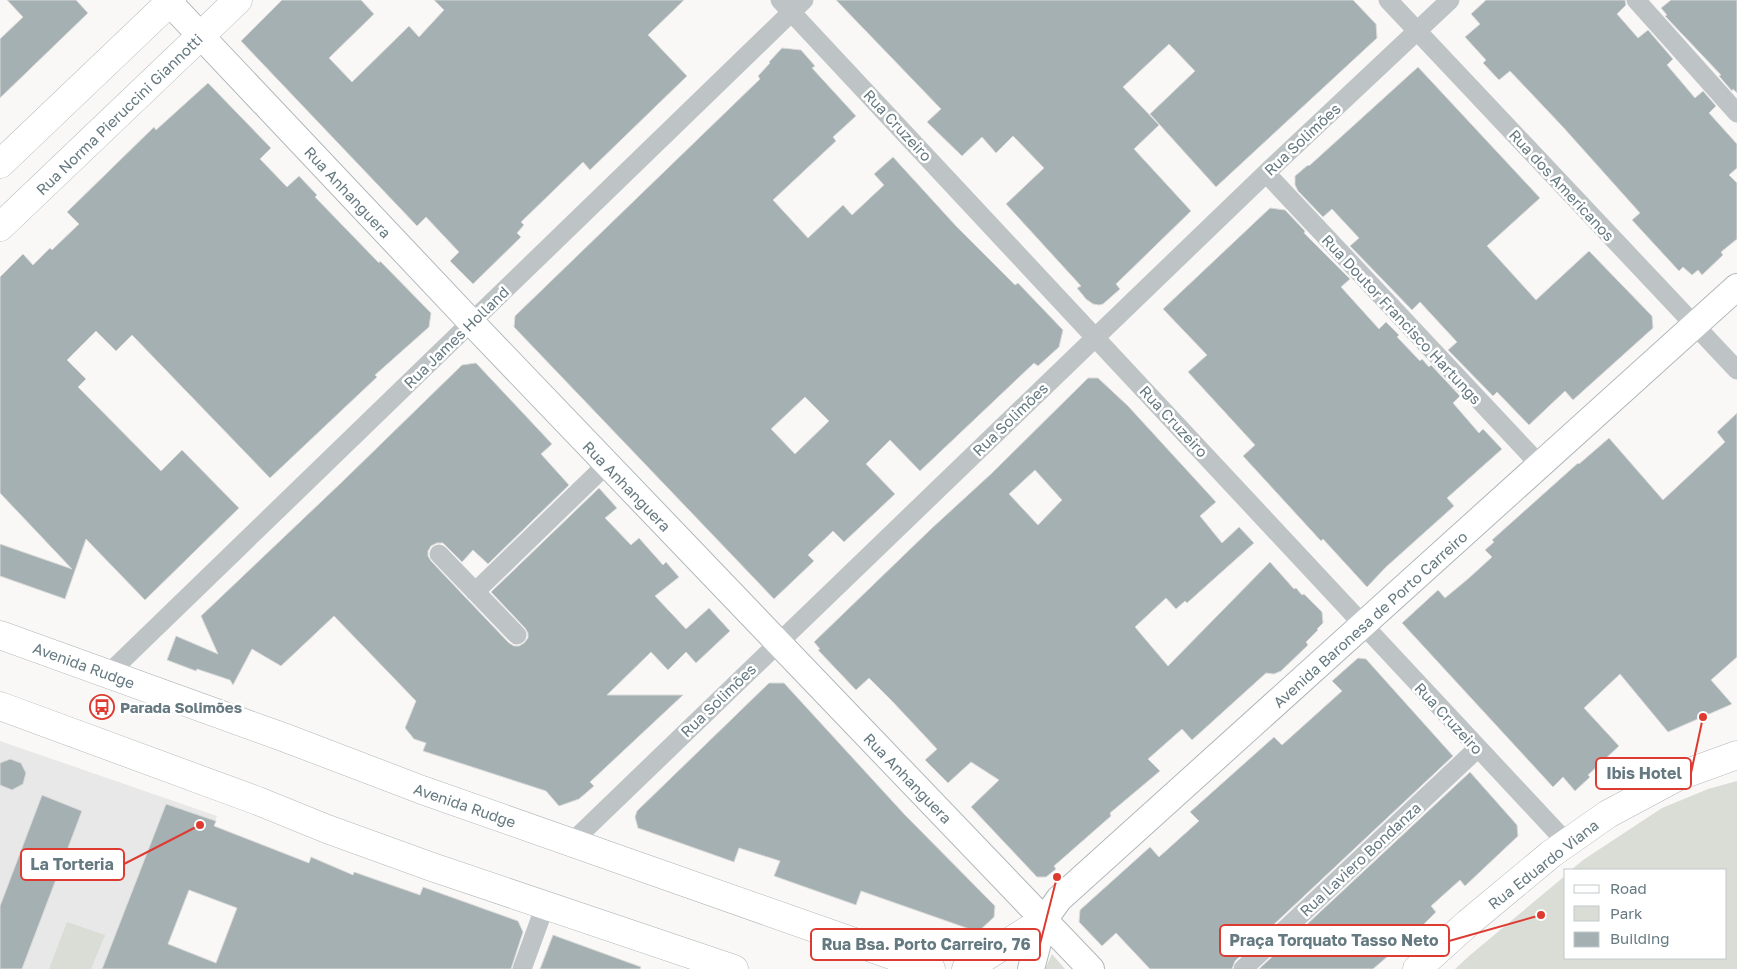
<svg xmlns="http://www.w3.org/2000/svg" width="1737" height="969" viewBox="0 0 1737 969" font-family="'Golos Text',sans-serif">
<rect width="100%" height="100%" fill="#f9f8f6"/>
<path fill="#e7e8e7" d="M 0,741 L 217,816 L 157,969 L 0,969 Z"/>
<path fill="#daddd6" d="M 1737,781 L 1737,969 L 1455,969 L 1469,956 L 1566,875 L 1566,958 L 1726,958 L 1726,870 L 1571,870 L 1583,860 L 1662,808 L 1708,789 Z
M 67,922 L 105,935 L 91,969 L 49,969 Z
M 1052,954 L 1065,969 L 1045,969 Z"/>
<path fill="#a5b0b3" stroke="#dadad9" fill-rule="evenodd" d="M 7,0 L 76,0 L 88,13 L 0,98 L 0,39 L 23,17 Z
M 282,0 L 361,0 L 374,14 L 329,58 L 352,82 L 409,26 L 419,37 L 444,10 L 434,0 L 684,0 L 648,35 L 687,76 L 590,170 L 583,162 L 521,222 L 524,225 L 517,233 L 521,237 L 473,284 L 450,261 L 459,252 L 426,217 L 417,226 L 241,41 Z
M 836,0 L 1353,0 L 1376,24 L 1377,38 L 1216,187 L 1150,114 L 1195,71 L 1169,44 L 1123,87 L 1159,125 L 1134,149 L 1191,211 L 1116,284 L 1120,289 L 1103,304 L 1099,305 L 1093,304 L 1086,299 L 1077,288 L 1081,286 L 1006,204 L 1044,168 L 1013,136 L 996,153 L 982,137 L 962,156 L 927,122 L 941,109 Z
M 1486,0 L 1625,0 L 1626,5 L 1617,14 L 1638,38 L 1648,30 L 1673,59 L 1667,65 L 1695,98 L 1703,91 L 1716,106 L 1709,113 L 1737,144 L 1737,168 L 1729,175 L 1737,183 L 1737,239 L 1721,252 L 1723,255 L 1702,275 L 1698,270 L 1692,275 L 1683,267 L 1679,271 L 1632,220 L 1640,213 L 1563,127 L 1510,71 L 1499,80 L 1483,63 L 1486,60 L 1465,37 L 1480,24 L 1471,14 Z
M 1671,0 L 1737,0 L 1737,93 L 1733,89 L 1732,91 L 1719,76 L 1721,75 L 1665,16 L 1667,15 L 1661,8 Z
M 782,48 L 801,50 L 815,66 L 812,68 L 856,116 L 833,137 L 836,141 L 773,200 L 808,238 L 843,205 L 852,215 L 884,185 L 874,174 L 893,157 L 956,226 L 1015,285 L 1018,283 L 1063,330 L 1059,347 L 1038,366 L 1034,363 L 920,471 L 890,440 L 866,464 L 895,494 L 844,542 L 833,531 L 808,555 L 814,561 L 774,599 L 514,327 L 515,316 L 760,79 L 758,76 L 770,63 L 769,62 ZM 805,397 L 829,421 L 795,454 L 771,429 Z
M 1418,67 L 1540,198 L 1487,246 L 1536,300 L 1589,251 L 1652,316 L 1653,328 L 1573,400 L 1565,391 L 1529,425 L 1497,392 L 1493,396 L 1448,350 L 1457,342 L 1420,302 L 1412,310 L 1350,246 L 1359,238 L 1332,209 L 1323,217 L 1298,191 L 1295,185 L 1295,176 L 1308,165 L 1309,166 Z
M 208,83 L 271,148 L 260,159 L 287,187 L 299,176 L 317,195 L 315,197 L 379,263 L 380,261 L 431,313 L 429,327 L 375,375 L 377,377 L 270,478 L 132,335 L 116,351 L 96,331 L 67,360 L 86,379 L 78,387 L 161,471 L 182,450 L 239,508 L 145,600 L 86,539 L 65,599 L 0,576 L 0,544 L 72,569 L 0,493 L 0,277 L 23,254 L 33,265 L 50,248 L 52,250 L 79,224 L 67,212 L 154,127 L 156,130 Z
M 1270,208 L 1285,210 L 1305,231 L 1304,233 L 1350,279 L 1341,287 L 1379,329 L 1386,322 L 1399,335 L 1397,337 L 1420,361 L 1422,359 L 1429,367 L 1431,365 L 1460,396 L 1453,403 L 1479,433 L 1483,429 L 1502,449 L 1447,498 L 1454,506 L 1386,567 L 1367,587 L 1323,539 L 1321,541 L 1243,456 L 1255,445 L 1188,372 L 1207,355 L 1163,309 Z
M 476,363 L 552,444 L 541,454 L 569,485 L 488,564 L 473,550 L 462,562 L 443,543 L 437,543 L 431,546 L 428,551 L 428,556 L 431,561 L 467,599 L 509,643 L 514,646 L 519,646 L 524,643 L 528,638 L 528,633 L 525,628 L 491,592 L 599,488 L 617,508 L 605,518 L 631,545 L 639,538 L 663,565 L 666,562 L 679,577 L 655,596 L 686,629 L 709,608 L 730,631 L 696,663 L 686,652 L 668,670 L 651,652 L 607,695 L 683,695 L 590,782 L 594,786 L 579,799 L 559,806 L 546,791 L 423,751 L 426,743 L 414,739 L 405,728 L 416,701 L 334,616 L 281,666 L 252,649 L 233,685 L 230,680 L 197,669 L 196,671 L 167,660 L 176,636 L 218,654 L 201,616 L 343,481 L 462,365 Z
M 1088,378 L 1098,378 L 1128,406 L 1216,502 L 1200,516 L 1222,543 L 1239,527 L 1254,543 L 1187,603 L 1185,601 L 1176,609 L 1166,598 L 1135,627 L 1168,666 L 1270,562 L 1294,589 L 1296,588 L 1302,595 L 1304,594 L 1322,612 L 1323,623 L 1317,629 L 1318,630 L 1306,642 L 1308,645 L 1281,671 L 1274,674 L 1266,673 L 1192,740 L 1182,729 L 1148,759 L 1160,771 L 1110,813 L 1111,816 L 1054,866 L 1056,869 L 1046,877 L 1037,877 L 971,807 L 999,780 L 971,762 L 948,783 L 925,760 L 937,749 L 892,701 L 869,678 L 856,690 L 818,650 L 820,649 L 814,642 L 931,529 L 992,473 ZM 1035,470 L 1062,500 L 1038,525 L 1009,494 Z
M 1737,413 L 1737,657 L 1711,680 L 1732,704 L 1668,732 L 1620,674 L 1584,708 L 1619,746 L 1588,775 L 1590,777 L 1575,791 L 1563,777 L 1553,787 L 1402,623 L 1438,590 L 1445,598 L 1469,578 L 1492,557 L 1485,550 L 1494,542 L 1492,540 L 1578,463 L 1579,464 L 1609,438 L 1663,500 L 1725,442 L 1717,432 Z
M 1358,658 L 1366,659 L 1453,756 L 1235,961 L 1232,969 L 1150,969 L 1116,933 L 1102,946 L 1079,922 L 1080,910 L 1150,847 L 1159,857 L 1199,821 L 1190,812 L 1274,737 L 1282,745 L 1342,691 L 1332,681 Z
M 769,683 L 784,683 L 905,815 L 995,906 L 994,917 L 978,932 L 861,891 L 856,905 L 774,876 L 780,861 L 739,848 L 734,862 L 638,828 L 635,817 L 637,811 Z
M 10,759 L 21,763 L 26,773 L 23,784 L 12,790 L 0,785 L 0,763 Z
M 1470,772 L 1517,825 L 1518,836 L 1465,886 L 1460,880 L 1431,906 L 1436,912 L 1417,931 L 1373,969 L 1259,969 Z
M 42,795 L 82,811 L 22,969 L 0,969 L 0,906 Z
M 166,804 L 216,821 L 214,826 L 309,863 L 311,857 L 353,875 L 354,872 L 420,895 L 423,887 L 518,921 L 523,932 L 511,969 L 102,969 ZM 189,890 L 237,908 L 216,963 L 168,944 Z
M 553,935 L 641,967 L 640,969 L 540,969 Z"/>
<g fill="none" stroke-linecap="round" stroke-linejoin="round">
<defs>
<path id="secondary" d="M 167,0 L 471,322 L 1091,969
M 1031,969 L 1044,920 L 1059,899 L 1737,287"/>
<path id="primary" d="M 0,164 L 172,0
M 0,227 L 238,0
M 0,635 L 283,737 L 422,790 L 931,969
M 0,706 L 258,801 L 327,829 L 432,867 L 734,969
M 966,969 L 1044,920
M 1417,969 L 1468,923 L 1551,854 L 1608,814 L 1679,776 L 1737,755"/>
</defs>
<use href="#secondary" stroke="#b0b8bb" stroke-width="28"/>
<use href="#primary" stroke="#b2b8bb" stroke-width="29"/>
<path stroke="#bec4c6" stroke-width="19" d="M 780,0 L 1567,843
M 1388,0 L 1737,370
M 1636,0 L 1737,113
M 1266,173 L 1539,464
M 439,554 L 517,635
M 475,592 L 607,464
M 108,674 L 804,0
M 572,842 L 1266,173 L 1450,0
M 522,969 L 545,906
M 1243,969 L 1478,748"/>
<use href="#secondary" stroke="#fff" stroke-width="26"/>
<use href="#primary" stroke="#fff" stroke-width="28"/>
</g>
<defs>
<symbol id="bus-ring" viewBox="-11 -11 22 22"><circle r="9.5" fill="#fff" stroke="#dd3b32" stroke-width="1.5"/><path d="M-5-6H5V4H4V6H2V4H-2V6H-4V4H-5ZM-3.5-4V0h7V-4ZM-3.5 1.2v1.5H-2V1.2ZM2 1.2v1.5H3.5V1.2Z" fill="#dd3b32"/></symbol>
</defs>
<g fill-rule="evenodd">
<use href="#bus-ring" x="88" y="693" width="28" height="28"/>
</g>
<g text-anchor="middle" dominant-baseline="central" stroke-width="5" stroke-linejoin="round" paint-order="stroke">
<g font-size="15" fill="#657980" stroke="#fff">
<text transform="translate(119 114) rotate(-44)">Rua Norma Pieruccini Giannotti</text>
<text transform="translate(898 125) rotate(47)">Rua Cruzeiro</text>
<text transform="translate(1302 139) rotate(-43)">Rua Solimões</text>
<text transform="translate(1562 185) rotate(47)">Rua dos Americanos</text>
<text transform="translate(348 192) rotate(47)">Rua Anhanguera</text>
<text transform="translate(1402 319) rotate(47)">Rua Doutor Francisco Hartungs</text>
<text transform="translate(456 337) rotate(-44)">Rua James Holland</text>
<text transform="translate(1010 419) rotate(-44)">Rua Solimões</text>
<text transform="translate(1174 421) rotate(47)">Rua Cruzeiro</text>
<text transform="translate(627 486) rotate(46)">Rua Anhanguera</text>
<text transform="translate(1370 619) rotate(-42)">Avenida Baronesa de Porto Carreiro</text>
<text transform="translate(84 665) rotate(20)">Avenida Rudge</text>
<text transform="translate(718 700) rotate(-44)">Rua Solimões</text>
<text transform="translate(1449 718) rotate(47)">Rua Cruzeiro</text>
<text transform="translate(908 778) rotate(46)">Rua Anhanguera</text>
<text transform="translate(465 805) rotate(19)">Avenida Rudge</text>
<text transform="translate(1360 859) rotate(-43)">Rua Laviero Bondanza</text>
<text transform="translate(1543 864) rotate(-38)">Rua Eduardo Viana</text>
</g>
<g font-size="15" font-weight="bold" fill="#657980" stroke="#fff" text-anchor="start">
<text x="120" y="707">Parada Solimões</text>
</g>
</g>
<path fill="none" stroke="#dd3b32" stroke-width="2" d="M1703 717L1691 773M200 825L124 864M1541 915L1449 941M1057 877L1040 944"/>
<g fill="#dd3b32" stroke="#fff" stroke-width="2">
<circle cx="1703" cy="717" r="5"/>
<circle cx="200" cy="825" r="5"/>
<circle cx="1541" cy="915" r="5"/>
<circle cx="1057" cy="877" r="5"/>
</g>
<g fill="#fff" stroke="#dd3b32" stroke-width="2">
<rect x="1596" y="758" width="95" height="31" rx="5"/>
<rect x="21" y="849" width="103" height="31" rx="5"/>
<rect x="1220" y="925" width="229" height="31" rx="5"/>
<rect x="811" y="929" width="229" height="31" rx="5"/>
</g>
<g font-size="16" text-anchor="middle" font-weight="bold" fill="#657980">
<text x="1644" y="779">Ibis Hotel</text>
<text x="72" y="870">La Torteria</text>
<text x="1334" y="946">Praça Torquato Tasso Neto</text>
<text x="926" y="950">Rua Bsa. Porto Carreiro, 76</text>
</g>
<rect x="1564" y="869" width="162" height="90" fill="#ffffff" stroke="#c1c9cc"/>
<rect x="1574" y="885" width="25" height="8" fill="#ffffff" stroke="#c1c9cc"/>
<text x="1610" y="894" font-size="15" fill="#657980">Road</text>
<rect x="1574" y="906" width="25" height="15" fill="#daddd6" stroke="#c1c9cc"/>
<text x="1610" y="919" font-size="15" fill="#657980">Park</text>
<rect x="1574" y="932" width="25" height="15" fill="#a5b0b3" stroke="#c1c9cc"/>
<text x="1610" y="944" font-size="15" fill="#657980">Building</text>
</svg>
